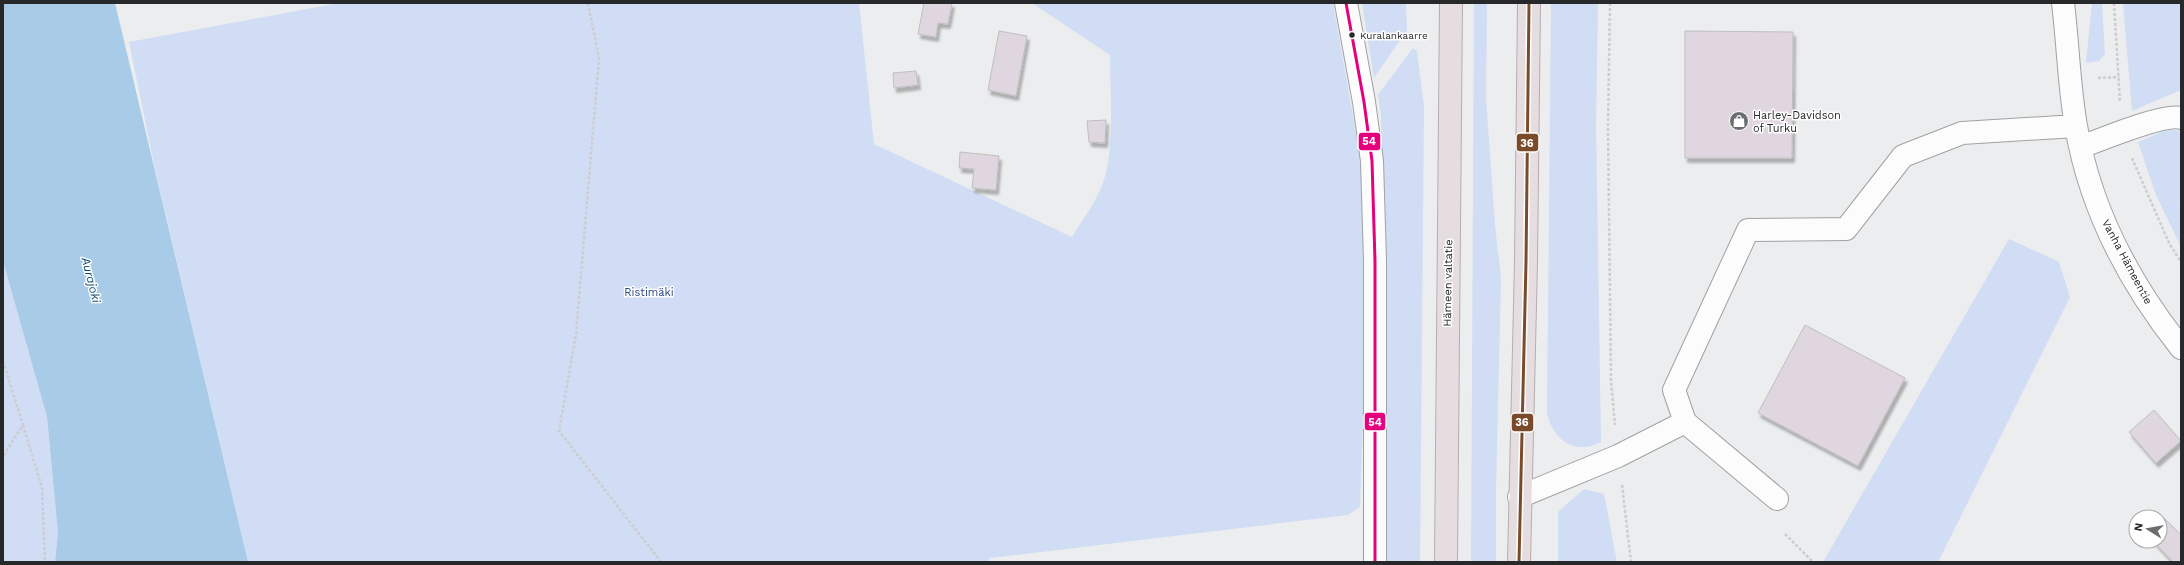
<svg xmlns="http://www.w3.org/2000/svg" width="2184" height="565" viewBox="0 0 2184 565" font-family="'Work Sans',sans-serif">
<defs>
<filter id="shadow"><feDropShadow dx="2.5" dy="4.5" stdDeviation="1" flood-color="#0004"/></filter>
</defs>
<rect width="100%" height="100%" fill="#ecedee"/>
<path fill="#d0ddf4" d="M 339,3 L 859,3 L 874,144 L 1072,237 C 1083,219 1096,202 1103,183 C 1115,151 1110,91 1110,55 L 1032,3 L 1333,3 L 1359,150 L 1364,164 L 1368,266 L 1360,507 L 1348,515 L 990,558 L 988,562 L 248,562 L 155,169 L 129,42 Z
M 1362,3 L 1406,3 L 1407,30 L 1374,78 Z
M 1474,3 L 1487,3 L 1486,98 L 1495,226 L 1501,278 L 1496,489 L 1496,562 L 1471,562 Z
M 1551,3 L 1598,3 L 1596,125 L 1601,442 C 1575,456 1553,440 1547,413 Z
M 2092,3 L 2102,3 L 2105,54 L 2099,61 L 2086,63 Z
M 2123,3 L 2181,3 L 2181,90 L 2132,111 Z
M 1413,48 L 1417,51 L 1424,107 L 1420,562 L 1386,562 L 1381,116 L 1378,95 Z
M 2172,130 L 2181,131 L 2181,203 L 2179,207 L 2181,209 L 2181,247 L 2156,195 L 2138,142 L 2164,131 Z
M 2009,239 L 2059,262 L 2070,297 L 1938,562 L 1823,562 Z
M 3,261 L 47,417 L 58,533 L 55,562 L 3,562 Z
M 1584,489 L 1604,494 L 1617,562 L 1558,562 L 1558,512 Z"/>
<path fill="#a8cbe7" d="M 3,3 L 115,3 L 248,562 L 55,562 L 58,533 L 47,417 L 3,261 Z"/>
<path fill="#dfd6df" stroke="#bfbfc0" filter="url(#shadow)" d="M 924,3 L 952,3 L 948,24 L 938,23 L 936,37 L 918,34 Z
M 999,31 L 1027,36 L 1016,96 L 988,90 Z
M 1685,31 L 1793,32 L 1792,158 L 1685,158 Z
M 916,71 L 918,85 L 894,88 L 893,73 Z
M 1106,120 L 1105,143 L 1089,142 L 1087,121 Z
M 960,152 L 999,156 L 996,190 L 972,188 L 974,169 L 959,168 Z
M 1805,325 L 1905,378 L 1858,466 L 1758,413 Z
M 2154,410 L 2181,441 L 2156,463 L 2129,432 Z
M 2164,518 L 2181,535 L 2181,562 L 2173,562 L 2153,541 L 2160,541 L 2160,522 Z"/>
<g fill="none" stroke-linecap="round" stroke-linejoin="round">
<defs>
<path id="minor" d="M 1346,3 L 1364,102 L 1372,161 L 1375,261 L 1375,562
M 2063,3 C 2068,44 2069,86 2076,126 C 2090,208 2130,284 2181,348
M 2081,147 C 2100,140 2164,113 2181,118
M 1519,497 L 1618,456 L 1685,422
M 1777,499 L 1685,422 L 1674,390 L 1748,230 L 1846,229 L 1903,156 L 1962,133 L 2076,126"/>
<path id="highway" d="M 1446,562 L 1451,3
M 1519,562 L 1526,262 L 1529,3"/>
</defs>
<use href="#minor" stroke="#a0a1a2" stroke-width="24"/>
<use href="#highway" stroke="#b6adaf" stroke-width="24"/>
<path stroke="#cccdce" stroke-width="2.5" stroke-dasharray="3 2" stroke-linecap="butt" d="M 588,3 L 599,59 L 576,334 L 559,431 L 661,562
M 1610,3 L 1608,127 L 1611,381 L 1615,425
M 2114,3 L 2120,102
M 2098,78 L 2119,77
M 2132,158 L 2169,243 L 2181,262
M 3,361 L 23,425 L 3,456
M 23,425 L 42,488 L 45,562
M 1622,485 L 1631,562
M 1785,534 L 1813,562"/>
<use href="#minor" stroke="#fcfcfc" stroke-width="22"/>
<use href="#highway" stroke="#e6dde0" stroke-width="22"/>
<defs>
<path id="bus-1" d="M 1346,3 L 1364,102 L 1372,161 L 1375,261 L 1375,562"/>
<path id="bus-2" d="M 1519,562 L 1526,262 L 1529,3"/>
</defs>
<use href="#bus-1" stroke="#fff" stroke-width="6"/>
<use href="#bus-2" stroke="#fff" stroke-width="6"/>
<use href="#bus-1" stroke="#e5007d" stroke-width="3"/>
<use href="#bus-2" stroke="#7a4b2a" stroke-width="3"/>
</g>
<defs>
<symbol id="shop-disc" viewBox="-11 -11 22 22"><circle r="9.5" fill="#6c6d6e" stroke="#fff"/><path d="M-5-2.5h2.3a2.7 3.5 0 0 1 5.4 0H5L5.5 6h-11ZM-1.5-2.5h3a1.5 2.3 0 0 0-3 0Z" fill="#fff"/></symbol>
</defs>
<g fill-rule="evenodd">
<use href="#shop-disc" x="1728" y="110" width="22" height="22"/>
</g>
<circle fill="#272829" stroke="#fff" stroke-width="1.5" cx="1352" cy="35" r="3.5"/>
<g text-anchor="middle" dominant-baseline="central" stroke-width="3" stroke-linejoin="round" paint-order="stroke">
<g font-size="10" fill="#272829" stroke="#fff" text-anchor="start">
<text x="1360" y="35">Kuralankaarre</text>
</g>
<g font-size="11" fill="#272829" stroke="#fff" text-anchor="start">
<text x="1753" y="115">Harley-Davidson<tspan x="1753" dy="13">of Turku</tspan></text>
</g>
<g font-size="11" fill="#272829" stroke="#fff">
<text transform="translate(2127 262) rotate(62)">Vanha Hämeentie</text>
<text transform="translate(1448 283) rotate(-89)">Hämeen valtatie</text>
</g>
<g font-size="11" fill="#294883" stroke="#fff">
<text x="649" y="292">Ristimäki</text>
</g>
<g font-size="12" font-style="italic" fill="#104b70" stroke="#fff">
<text transform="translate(91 280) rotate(76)">Aurajoki</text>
</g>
</g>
<g stroke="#fff" stroke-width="1.5">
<rect x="1358" y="132" width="23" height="19" rx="4" fill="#e5007d"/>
<rect x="1516" y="133" width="23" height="19" rx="4" fill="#7a4b2a"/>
<rect x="1364" y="412" width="22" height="19" rx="4" fill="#e5007d"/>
<rect x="1511" y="413" width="23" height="19" rx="4" fill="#7a4b2a"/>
</g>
<g font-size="11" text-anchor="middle" font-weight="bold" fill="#fff">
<text x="1369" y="145">54</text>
<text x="1527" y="147">36</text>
<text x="1375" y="426">54</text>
<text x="1522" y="426">36</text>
</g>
<rect width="2184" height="565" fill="none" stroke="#272829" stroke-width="8"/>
<g transform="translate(2148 529) rotate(281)"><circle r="19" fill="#ffffff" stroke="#a9a9a9"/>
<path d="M0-3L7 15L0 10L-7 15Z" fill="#6c6d6e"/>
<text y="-6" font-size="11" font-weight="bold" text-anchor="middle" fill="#272829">N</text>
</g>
</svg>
